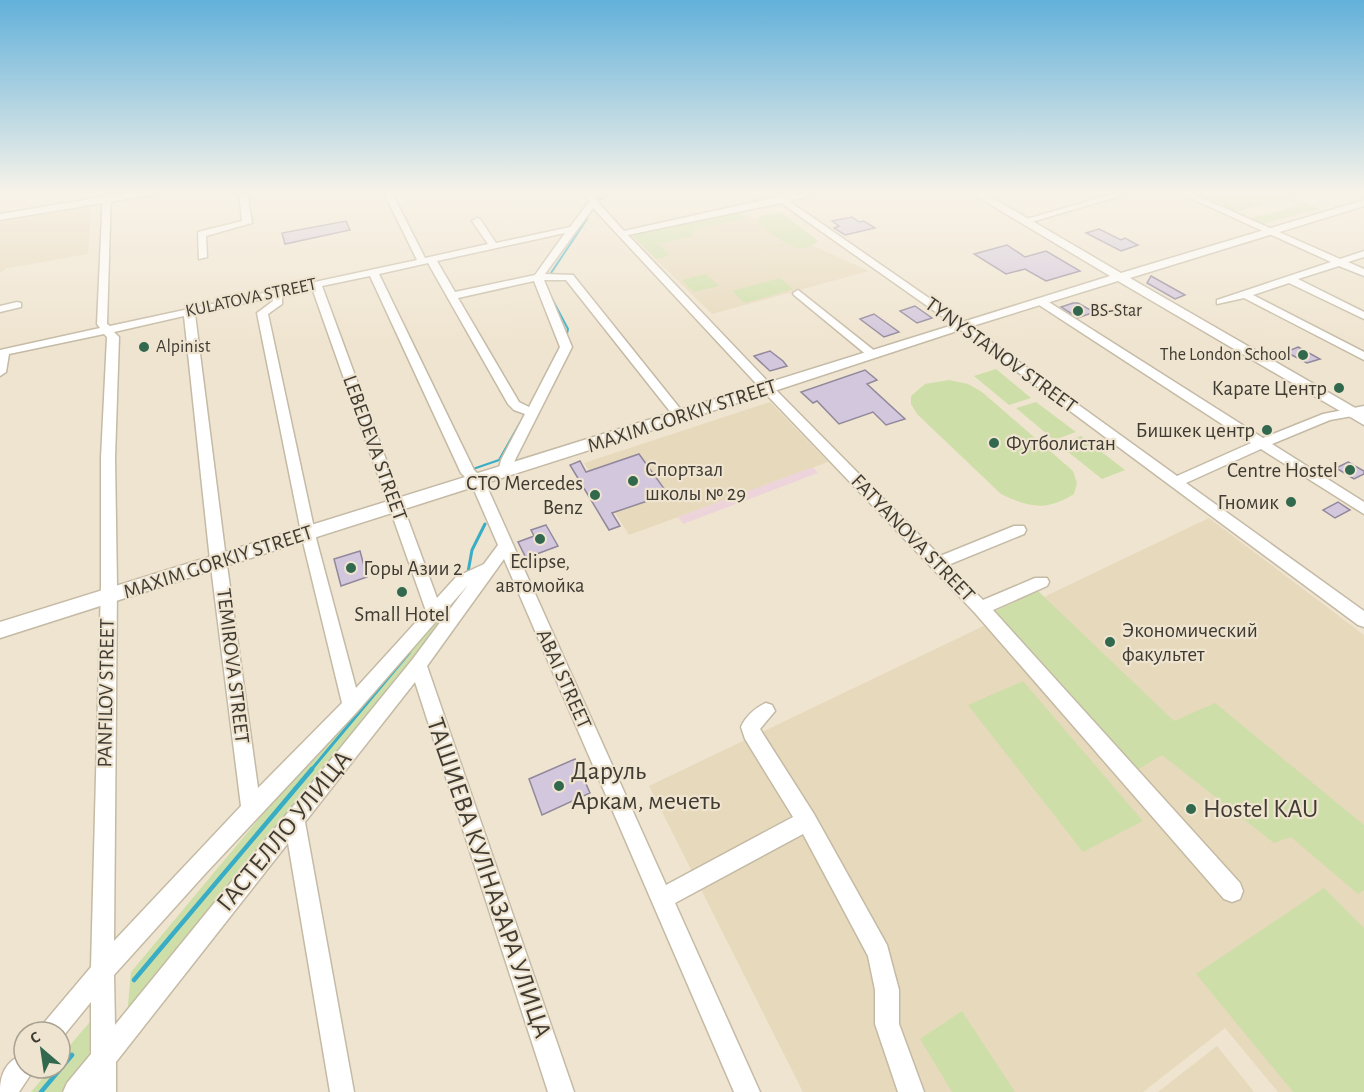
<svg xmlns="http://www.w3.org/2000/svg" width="1364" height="1092" viewBox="0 0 1364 1092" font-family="'Alegreya Sans',sans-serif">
<rect width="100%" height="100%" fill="#efe4cf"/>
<path fill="#e7d9bc" d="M 91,207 L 88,254 L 7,268 L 0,273 L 0,222 Z
M 736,211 L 869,271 L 712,314 L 631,235 Z
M 770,402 L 828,462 L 629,535 L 584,463 Z
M 1209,518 L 1364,635 L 1364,1092 L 1278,1092 L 1225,1028 L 1143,1092 L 803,1092 L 649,786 Z
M 1217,1046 L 1254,1092 L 1158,1092 Z"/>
<path fill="#edd4db" d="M 813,467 L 818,473 L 683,524 L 678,517 Z"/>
<path fill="#cedea8" d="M 1201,191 L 1275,191 L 1289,197 L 1233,213 L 1191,194 Z
M 1291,197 L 1319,209 L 1259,225 L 1233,214 L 1239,213 L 1251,218 L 1298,206 L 1284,199 Z
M 736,211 L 745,218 L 690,231 L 693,236 L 659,244 L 670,255 L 656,259 L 631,235 Z
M 778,213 L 783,214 L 818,241 C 796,261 773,233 756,220 L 761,215 Z
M 706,274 L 719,286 L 694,292 L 682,280 Z
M 780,278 L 793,289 L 745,303 L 732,291 Z
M 996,369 L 1031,398 L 1009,405 L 974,376 Z
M 949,380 L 968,384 L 982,392 L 1073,471 L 1077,483 L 1074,494 C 1047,511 1030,508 1001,494 L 917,414 L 911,404 L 911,396 L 925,384 Z
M 1036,402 L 1076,432 L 1054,440 L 1016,408 Z
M 1081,436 L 1125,470 L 1102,479 L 1058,444 Z
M 465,572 L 481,578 L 127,1015 L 131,972 Z
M 1038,591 L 1174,721 L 1215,703 L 1364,825 L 1364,890 L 1358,894 L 1291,837 L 1274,843 L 1162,755 L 1129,775 L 980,618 Z
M 1023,681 L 1143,821 L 1083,852 L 968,705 Z
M 1324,888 L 1364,928 L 1364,1092 L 1293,1092 L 1196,974 Z
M 962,1011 L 1015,1092 L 952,1092 L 920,1039 Z
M 94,1017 L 88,1064 L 65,1092 L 31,1092 L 51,1068 L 60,1068 L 60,1057 Z"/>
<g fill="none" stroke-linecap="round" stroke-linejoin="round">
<path stroke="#39adc6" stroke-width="2" d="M 600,199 L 615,191
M 549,276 L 587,219
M 550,295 L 568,329 L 566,338
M 473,469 L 499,460 L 520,423"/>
<path stroke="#39adc6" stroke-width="3" d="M 468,572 L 472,550 L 485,524
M 311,770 L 409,653"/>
<path stroke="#39adc6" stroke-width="4.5" d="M 134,980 L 312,769
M 41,1092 L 72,1055"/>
</g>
<path fill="#d2c7dc" stroke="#92889c" stroke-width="1.5" d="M 852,217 L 859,222 L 864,221 L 875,228 L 845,235 L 834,228 L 839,226 L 832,221 Z
M 346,221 L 350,230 L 285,244 L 282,233 Z
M 1099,229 L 1121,240 L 1125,238 L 1138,245 L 1121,251 L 1086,233 Z
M 1007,245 L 1025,257 L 1046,251 L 1080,271 L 1046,281 L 1025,269 L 1006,274 L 974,254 Z
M 1151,276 L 1185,295 L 1175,299 L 1147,283 Z
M 1073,303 L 1078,303 L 1094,312 L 1078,318 L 1061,307 Z
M 915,306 L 932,318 L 917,323 L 900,311 Z
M 874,314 L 899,332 L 884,337 L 860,319 Z
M 1298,347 L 1320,359 L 1307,363 L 1286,352 Z
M 770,351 L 783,361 L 787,366 L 770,371 L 754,356 Z
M 865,370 L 877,380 L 867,384 L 905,419 L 886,425 L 873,412 L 839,424 L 817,401 L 813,403 L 801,392 Z
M 639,454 L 668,494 L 612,513 L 620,526 L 609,530 L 570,465 L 580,461 L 586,472 Z
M 1348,462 L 1364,471 L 1364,474 L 1354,479 L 1336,468 Z
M 1338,502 L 1350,510 L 1335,518 L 1323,510 Z
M 546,525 L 558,546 L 526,558 L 518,542 L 534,536 L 531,530 Z
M 360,551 L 367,577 L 341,586 L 334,559 Z
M 575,759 L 590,793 L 542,815 L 529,779 Z"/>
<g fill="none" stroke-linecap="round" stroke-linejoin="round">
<defs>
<path id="minor" d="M 103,191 L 111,191 L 107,324 L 110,326 L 417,260 L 383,191 L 391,191 L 425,258 L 488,244 L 472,221 L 477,218 L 480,219 L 496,243 L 570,227 L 589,202 L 584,191 L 592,191 L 597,201 L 624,231 L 781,196 L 811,191 L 828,191 L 789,201 L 965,323 L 1177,476 L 1251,443 L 1036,303 L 1036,299 L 1044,299 L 1263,438 L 1323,414 L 1364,406 L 1364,414 L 1330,420 L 1272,444 L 1364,502 L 1364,514 L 1261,449 L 1186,483 L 1364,611 L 1364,627 L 1358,625 L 957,327 L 781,203 L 628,235 L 772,386 L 940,556 L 1014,526 L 1024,526 L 1026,530 L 1024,534 L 948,565 L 983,600 L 1035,578 L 1047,578 L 1049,582 L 1047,586 L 993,610 L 1240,883 L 1243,891 L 1240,899 L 1232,902 L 1224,899 L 975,613 L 764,392 L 593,208 L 545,274 L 573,275 L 686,416 L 680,420 L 676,419 L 566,280 L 544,280 L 572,347 L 515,460 L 510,475 L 505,477 L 498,472 L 501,460 L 525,414 L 514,410 L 508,404 L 428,263 L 379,274 L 474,470 L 484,480 L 666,885 L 793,817 L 745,739 L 741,727 C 745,717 756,707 766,703 L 772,705 L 775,711 L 760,729 L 814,814 L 887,945 L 899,990 L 899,1024 L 924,1092 L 898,1092 L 875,1024 L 875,990 L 868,956 L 803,834 L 675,903 L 760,1092 L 734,1092 L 504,559 L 427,666 L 574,1092 L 548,1092 L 415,682 L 305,822 L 354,1092 L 330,1092 L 288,843 L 116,1062 L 116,1092 L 63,1092 L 67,1083 L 91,1054 L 91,1002 L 60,1040 L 60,1032 L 39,1032 L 43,1024 L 91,967 L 101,585 L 101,458 L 107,337 L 104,334 L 9,354 L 6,372 L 0,376 L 0,350 L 100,328 L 97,324 ZM 565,233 L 535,275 L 455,292 L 437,261 ZM 370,276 L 461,473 L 471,483 L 498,545 L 484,564 L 456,577 L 437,598 L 322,286 ZM 534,281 L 560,347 L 529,407 L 519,402 L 458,298 ZM 312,288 L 426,611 L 356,688 L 317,542 L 268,314 L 282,304 L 282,295 ZM 272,297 L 273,301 L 257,313 L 303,542 L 342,703 L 258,788 L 225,551 L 195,314 ZM 184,316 L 209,551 L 241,806 L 114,941 L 117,585 L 115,458 L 119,337 L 114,332 ZM 468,585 L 412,660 L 115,1025 L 114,975 L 205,874 L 356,713 Z
M 239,191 L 247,191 L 252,223 L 206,236 L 207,257 L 199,259 L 198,232 L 242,221 Z
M 1123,191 L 1137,191 L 1028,223 L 1020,221 Z
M 1175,191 L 1186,191 L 1340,259 L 1364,251 L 1364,257 L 1348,262 L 1364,269 L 1364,276 L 1339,266 L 1298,279 L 1364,312 L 1364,319 L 1289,283 L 1253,295 L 1364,352 L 1364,360 L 1244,298 L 1217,304 L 1217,300 L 1331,262 Z
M 798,290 L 876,352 L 876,356 L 868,356 L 794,295 L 793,293 Z
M 17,302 L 21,303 L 21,307 L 0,312 L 0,306 Z
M 24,1054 L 24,1068 L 35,1068 L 19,1092 L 0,1092 C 0,1074 6,1061 24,1054 Z"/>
<path id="major" d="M 138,191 L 162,191 L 157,194 L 0,220 L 0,214 Z
M 968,191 L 981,191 L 1121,273 L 1364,200 L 1364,206 L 1130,278 L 1364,413 L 1364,425 L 1118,281 L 966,328 L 762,395 L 0,638 L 0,622 L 1110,276 Z"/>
</defs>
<use href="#minor" stroke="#c4baa5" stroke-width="3"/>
<use href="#major" stroke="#c4baa5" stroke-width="3"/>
<use href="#minor" fill="#fff" fill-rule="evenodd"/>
<use href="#major" fill="#fff" fill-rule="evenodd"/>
</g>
<linearGradient id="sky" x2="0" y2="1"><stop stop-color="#62b1da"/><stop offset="0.56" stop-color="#f8f3e9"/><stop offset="1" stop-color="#f8f3e9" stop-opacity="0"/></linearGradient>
<rect width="1364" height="344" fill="url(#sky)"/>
<g fill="#32684d" stroke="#efe4cf" stroke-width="2">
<circle cx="1078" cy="311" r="6"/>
<circle cx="144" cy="347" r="6"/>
<circle cx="1303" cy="355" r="6"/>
<circle cx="1339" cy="388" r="6"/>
<circle cx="1267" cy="430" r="6"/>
<circle cx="994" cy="443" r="6"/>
<circle cx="1350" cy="470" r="6"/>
<circle cx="633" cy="481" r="6"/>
<circle cx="595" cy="495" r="6"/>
<circle cx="1291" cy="502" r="6"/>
<circle cx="540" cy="539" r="6"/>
<circle cx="351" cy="568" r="6"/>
<circle cx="402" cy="592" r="6"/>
<circle cx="1110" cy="642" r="6"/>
<circle cx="559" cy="786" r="6"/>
<circle cx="1191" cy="809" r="6"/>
</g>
<g text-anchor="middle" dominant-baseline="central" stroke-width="4.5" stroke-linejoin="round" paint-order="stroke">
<g font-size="18" fill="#403c34" stroke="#efe4cf">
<text transform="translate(251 298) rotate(-12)">KULATOVA STREET</text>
</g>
<g font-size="18" fill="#403c34" stroke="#efe4cf" text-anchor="start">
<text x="1090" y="311">BS-Star</text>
<text x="156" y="347">Alpinist</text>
<text x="1291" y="355" text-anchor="end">The London School</text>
</g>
<g font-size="21" fill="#403c34" stroke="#efe4cf">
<text transform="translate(1001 355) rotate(36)">TYNYSTANOV STREET</text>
<text transform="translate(682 416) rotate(-18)">MAXIM GORKIY STREET</text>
<text transform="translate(375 448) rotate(70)">LEBEDEVA STREET</text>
<text transform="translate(913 538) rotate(46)">FATYANOVA STREET</text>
<text transform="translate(218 562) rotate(-18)">MAXIM GORKIY STREET</text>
<text transform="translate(233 666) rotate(83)">TEMIROVA STREET</text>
<text transform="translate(564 679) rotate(66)">ABAI STREET</text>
<text transform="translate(106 693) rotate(-89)">PANFILOV STREET</text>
</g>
<g font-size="21" fill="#403c34" stroke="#efe4cf" text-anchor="end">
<text x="1327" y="388">Карате Центр</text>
<text x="1255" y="430">Бишкек центр</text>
<text x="1006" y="443" text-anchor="start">Футболистан</text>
<text x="645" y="469" text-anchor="start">Спортзал<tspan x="645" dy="24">школы № 29</tspan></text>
<text x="1338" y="470">Centre Hostel</text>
<text x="583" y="483">СТО Mercedes<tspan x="583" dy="24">Benz</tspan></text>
<text x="1279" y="502">Гномик</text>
<text x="540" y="561" text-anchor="middle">Eclipse,<tspan x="540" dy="24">автомойка</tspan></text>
<text x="363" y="568" text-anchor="start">Горы Азии 2</text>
<text x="402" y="614" text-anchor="middle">Small Hotel</text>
<text x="1122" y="630" text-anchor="start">Экономический<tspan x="1122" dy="24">факультет</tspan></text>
</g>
<g font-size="26" fill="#403c34" stroke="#efe4cf" text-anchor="start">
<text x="571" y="771">Даруль<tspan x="571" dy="30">Аркам, мечеть</tspan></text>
<text x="1203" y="809">Hostel KAU</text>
</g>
<g font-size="26" fill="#403c34" stroke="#efe4cf">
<text transform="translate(284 831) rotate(-51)">ГАСТЕЛЛО УЛИЦА</text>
<text transform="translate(489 878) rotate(71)">ТАШИЕВА КУЛНАЗАРА УЛИЦА</text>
</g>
</g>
<g transform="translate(42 1050) rotate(331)"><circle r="28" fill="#efe4cf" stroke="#a9a191" stroke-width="1.5"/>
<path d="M0-4.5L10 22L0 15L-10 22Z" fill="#32684d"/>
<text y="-9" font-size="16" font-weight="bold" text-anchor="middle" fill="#403c34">С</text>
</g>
</svg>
